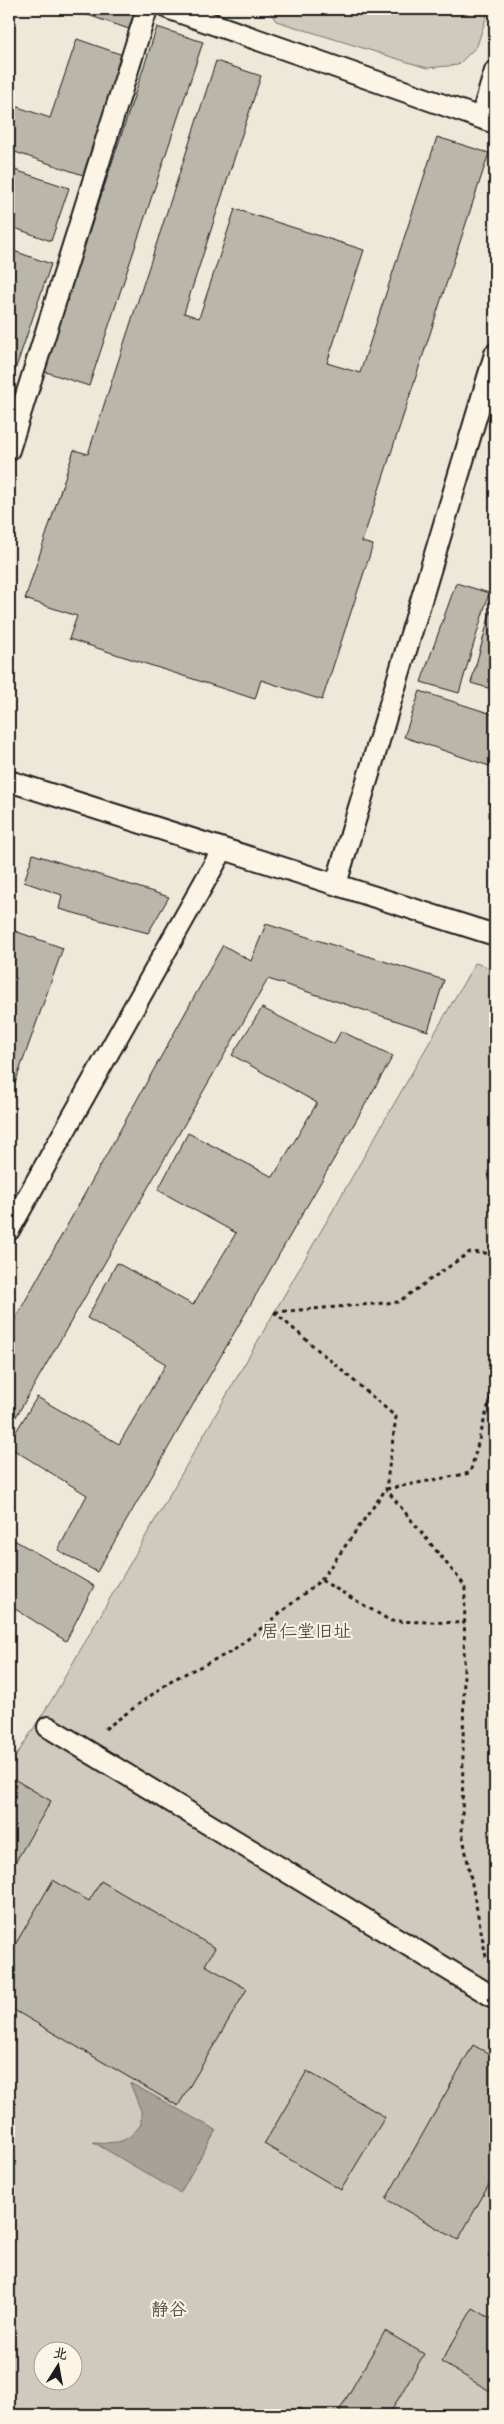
<svg xmlns="http://www.w3.org/2000/svg" width="504" height="2424" viewBox="0 0 504 2424" font-family="'Indie Flower','LXGW WenKai TC',sans-serif">
<rect width="100%" height="100%" fill="#eee8d9"/>
<filter id="ink" filterUnits="userSpaceOnUse"><feTurbulence type="fractalNoise" baseFrequency=".02" numOctaves="2"/><feDisplacementMap in="SourceGraphic" scale="10" xChannelSelector="R" yChannelSelector="G"/><feConvolveMatrix kernelMatrix="1 2 1 2 8 2 1 2 1" color-interpolation-filters="sRGB"/></filter>
<g filter="url(#ink)">
<path fill="#cfcabd" stroke="#76736c" fill-rule="evenodd" d="M 268,9 L 489,9 L 477,46 L 458,65 L 427,68 L 276,21 Z
M 475,963 L 495,969 L 495,2415 L 9,2415 L 9,1767 L 51,1701 ZM 42,2352 L 72,2352 L 72,2382 L 42,2382 Z"/>
<path fill="#a7a299" stroke="#6f6c67" d="M 130,2083 L 216,2130 L 180,2193 L 93,2142 C 117,2143 126,2145 141,2124 L 141,2111 Z"/>
<path fill="#bab6aa" stroke="#1c1c1c" d="M 70,9 L 135,9 L 129,29 Z
M 157,27 L 203,42 L 89,386 L 43,371 Z
M 77,39 L 123,55 L 83,175 L 9,150 L 9,104 L 50,118 Z
M 216,61 L 261,76 L 184,313 L 199,318 L 235,209 L 364,250 L 327,363 L 360,373 L 437,137 L 489,153 L 362,542 L 373,545 L 322,700 L 261,680 L 255,699 L 69,639 L 77,616 L 25,599 L 74,450 L 88,454 Z
M 9,168 L 69,188 L 51,241 L 9,226 Z
M 11,250 L 51,264 L 9,388 L 9,257 Z
M 456,583 L 489,593 L 459,693 L 421,682 Z
M 495,595 L 495,690 L 471,683 Z
M 420,691 L 495,715 L 495,768 L 404,737 Z
M 33,854 L 169,897 L 148,933 L 59,909 L 62,895 L 24,882 Z
M 266,924 L 444,980 L 428,1031 L 268,979 L 9,1429 L 9,1330 L 223,945 L 251,961 Z
M 9,929 L 63,948 L 9,1100 Z
M 262,1008 L 334,1044 L 341,1031 L 393,1056 L 97,1572 L 58,1550 L 87,1495 L 9,1447 L 9,1443 L 37,1397 L 119,1444 L 166,1364 L 87,1318 L 117,1263 L 193,1305 L 236,1233 L 158,1190 L 188,1133 L 273,1177 L 317,1103 L 232,1055 Z
M 9,1537 L 94,1586 L 66,1641 L 9,1605 Z
M 14,1779 L 51,1801 L 9,1873 L 9,1788 Z
M 53,1880 L 89,1901 L 101,1881 L 215,1948 L 205,1965 L 247,1989 L 178,2106 L 9,2007 L 9,1955 Z
M 473,2045 L 495,2057 L 495,2174 L 458,2240 L 386,2199 Z
M 307,2071 L 385,2117 L 341,2190 L 264,2144 Z
M 495,2244 L 495,2261 L 488,2257 Z
M 473,2308 L 495,2321 L 495,2394 L 441,2362 Z
M 385,2331 L 424,2354 L 389,2415 L 346,2415 L 339,2411 Z
M 299,2408 L 313,2415 L 295,2415 Z"/>
<g fill="none" stroke-linecap="round" stroke-linejoin="round">
<defs>
<path id="lane" d="M 170,9 L 495,123
M 481,118 L 495,71
M 9,450 L 147,9
M 9,781 L 495,935
M 336,884 L 495,354
M 9,1230 L 223,849
M 48,1727 L 495,1998"/>
</defs>
<use href="#lane" stroke="#1c1c1c" stroke-width="24"/>
<path stroke="#1c1c1c" stroke-width="3" stroke-dasharray="4 4" stroke-linecap="butt" d="M 274,1312 L 396,1417 L 386,1489 L 465,1586 L 462,1832 L 486,1957
M 275,1312 L 398,1302 L 470,1252 L 495,1254
M 321,1580 L 386,1489 L 470,1473 L 495,1381
M 105,1729 L 172,1680 L 233,1651 L 321,1580 L 391,1621 L 465,1623"/>
<use href="#lane" stroke="#fcf5e5" stroke-width="20"/>
</g>
</g>
<g text-anchor="middle" dominant-baseline="central" stroke-width="4" stroke-linejoin="round" paint-order="stroke">
<g font-size="18" fill="#52504c" stroke="#fcf5e5">
<text x="306" y="1633">居仁堂旧址</text>
<text x="169" y="2311">静谷</text>
</g>
</g>
<rect width="504" height="2424" fill="none" stroke="#fcf5e5" stroke-width="30"/>
<rect x="15" y="15" width="474" height="2394" fill="none" stroke="#1c1c1c" stroke-width="2" filter="url(#ink)"/>
<g transform="translate(58 2366) rotate(11)"><circle r="24" fill="#fcf5e5" stroke="#a29e95"/>
<path d="M0-4L9 19L0 12L-9 19Z" fill="#1c1c1c"/>
<text y="-8" font-size="14" font-weight="bold" text-anchor="middle" fill="#1c1c1c">北</text>
</g>
</svg>
